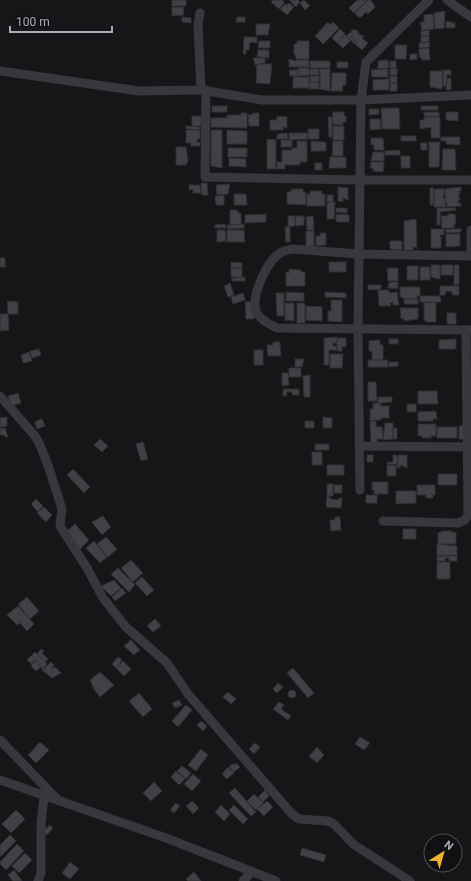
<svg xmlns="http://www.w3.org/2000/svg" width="471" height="881" viewBox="0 0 471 881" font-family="Roboto,sans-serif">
<rect width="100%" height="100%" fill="#161618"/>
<path fill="#404145" stroke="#303034" d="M 172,0 L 186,0 L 186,6 L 172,6 Z
M 273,0 L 283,0 L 284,3 L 279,9 L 271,2 Z
M 289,0 L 298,0 L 300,2 L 296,7 Z
M 304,0 L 310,6 L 305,10 L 300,3 Z
M 357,0 L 367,0 L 354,13 L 349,8 Z
M 368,0 L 371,0 L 375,7 L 368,14 L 366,12 L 361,17 L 358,17 L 355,13 Z
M 289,3 L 294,7 L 287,15 L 280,9 L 285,4 L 287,5 Z
M 172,7 L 183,7 L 184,15 L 172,16 Z
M 445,11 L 444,28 L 435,29 L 434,13 Z
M 433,14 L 434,29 L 422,30 L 420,22 L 424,22 L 424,15 Z
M 182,17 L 191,18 L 191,23 L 182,22 Z
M 237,17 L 245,17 L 245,22 L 236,22 Z
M 446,21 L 455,23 L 455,28 L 446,28 Z
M 328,22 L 330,25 L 333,22 L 339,28 L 323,44 L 315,36 Z
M 256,24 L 270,24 L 268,35 L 256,35 Z
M 340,29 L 345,34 L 337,43 L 332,38 Z
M 353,29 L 354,31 L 356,29 L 360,35 L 364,36 L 362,38 L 368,43 L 362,50 L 355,44 L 357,42 L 351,36 L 353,34 L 351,32 Z
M 429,30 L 429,36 L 421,36 L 421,31 Z
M 351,32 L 353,34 L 351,36 L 357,42 L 355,44 L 346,36 Z
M 345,35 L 351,40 L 343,48 L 337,43 Z
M 429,36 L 429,42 L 421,42 L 421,37 Z
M 244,37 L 257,37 L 257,43 L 250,42 L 249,50 L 246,50 L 246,54 L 243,54 Z
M 259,41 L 270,41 L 270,48 L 258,48 Z
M 297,41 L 309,41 L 309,59 L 296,59 L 296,55 L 294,55 L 294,44 L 297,44 Z
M 429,42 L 430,47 L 419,48 L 419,43 Z
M 395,45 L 407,45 L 406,59 L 395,59 Z
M 429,48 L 430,60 L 422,60 L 421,57 L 419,57 L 419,49 Z
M 258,50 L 269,50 L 269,58 L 257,57 Z
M 410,54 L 417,54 L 417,59 L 410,60 Z
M 253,58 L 265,58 L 265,63 L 255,65 Z
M 289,59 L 296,61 L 296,60 L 309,60 L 309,67 L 289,67 Z
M 387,60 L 388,60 L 389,68 L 378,69 L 378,61 Z
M 310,61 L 330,61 L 330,68 L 310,68 Z
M 390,61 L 396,61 L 396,68 L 390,68 Z
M 337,62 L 348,62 L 348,68 L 337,68 Z
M 257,64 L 272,64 L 270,84 L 256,83 Z
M 298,68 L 309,68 L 310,75 L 298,76 Z
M 397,68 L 397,75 L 390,75 L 390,69 Z
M 310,69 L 319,69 L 319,75 L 310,75 Z
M 320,69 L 330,69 L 330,91 L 320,89 Z
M 388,69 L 388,79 L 387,77 L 372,77 L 371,70 Z
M 289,70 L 298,70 L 298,76 L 290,76 Z
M 443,70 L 451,70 L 451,75 L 447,75 L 446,86 L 443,86 Z
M 430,71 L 443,71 L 442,89 L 430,87 Z
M 332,73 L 346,73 L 346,85 L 343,85 L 342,91 L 331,91 Z
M 310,76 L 319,76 L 319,82 L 310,82 Z
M 390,76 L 397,76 L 397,83 L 390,83 Z
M 293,77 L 309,77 L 309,88 L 293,88 Z
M 451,78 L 451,90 L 446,90 L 447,79 Z
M 389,79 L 389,90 L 373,90 L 373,80 Z
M 309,82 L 319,82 L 319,89 L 309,89 Z
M 390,83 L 397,83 L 397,91 L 390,91 Z
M 212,106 L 227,106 L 227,112 L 212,112 Z
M 421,106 L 438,106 L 438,110 L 421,110 Z
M 381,108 L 399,108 L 400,129 L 382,129 Z
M 369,109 L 379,109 L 379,114 L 369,115 Z
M 333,112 L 344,112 L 344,116 L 346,116 L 346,122 L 343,122 L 343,125 L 332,124 Z
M 424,112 L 439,112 L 439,117 L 424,116 Z
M 446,112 L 458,112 L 458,121 L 446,120 Z
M 241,113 L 247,113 L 247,128 L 211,127 L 211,118 L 227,118 L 227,115 L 241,115 Z
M 253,113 L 259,113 L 259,126 L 249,126 L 248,115 L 253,114 Z
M 192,116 L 201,116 L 201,126 L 192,126 Z
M 277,116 L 287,117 L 287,128 L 283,127 L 283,130 L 270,130 L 270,120 L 277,120 Z
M 328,117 L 332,117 L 332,137 L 329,137 Z
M 424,117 L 440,117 L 440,138 L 431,138 L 431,127 L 420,129 L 420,120 L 424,120 Z
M 370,119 L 380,119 L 381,129 L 370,130 Z
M 186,126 L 200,127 L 200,130 L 186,129 Z
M 333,126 L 344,126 L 344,140 L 333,140 Z
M 308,129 L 319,129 L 319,139 L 308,139 Z
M 186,130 L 200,130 L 200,139 L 197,139 L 197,142 L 200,142 L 200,146 L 191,146 L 191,143 L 186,143 Z
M 211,130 L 222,130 L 222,168 L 211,166 Z
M 227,130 L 247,131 L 247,144 L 227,144 Z
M 287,133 L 288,139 L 276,139 L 278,134 Z
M 289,133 L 308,133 L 308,139 L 289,140 Z
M 401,136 L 416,136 L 416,141 L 401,141 Z
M 441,137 L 460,137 L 460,145 L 446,144 L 446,141 L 441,141 Z
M 371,138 L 383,138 L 384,150 L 374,150 L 374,145 L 371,145 Z
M 267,139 L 276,140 L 276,169 L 267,169 Z
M 281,140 L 292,140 L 292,147 L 281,147 Z
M 297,141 L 307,141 L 307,162 L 300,162 L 300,165 L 285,165 L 285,169 L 277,169 L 277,162 L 282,162 L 282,150 L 292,150 L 292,148 L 297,148 Z
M 311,141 L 326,142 L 326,151 L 311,151 Z
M 333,141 L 343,141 L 343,156 L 332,156 Z
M 429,142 L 440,142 L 439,167 L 429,167 Z
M 420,143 L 427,143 L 427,150 L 421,150 Z
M 176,147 L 186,147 L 188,161 L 186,165 L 176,165 Z
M 228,148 L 247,148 L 247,157 L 228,157 Z
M 443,149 L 455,149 L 456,170 L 442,170 Z
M 400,150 L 400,155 L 385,155 L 385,151 Z
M 373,152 L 384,152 L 384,161 L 371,161 Z
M 401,156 L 410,156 L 410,168 L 401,168 Z
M 330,157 L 346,157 L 346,168 L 329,168 Z
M 229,158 L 246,159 L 246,167 L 229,166 Z
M 371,162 L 384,162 L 383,172 L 373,171 L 373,168 L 370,168 Z
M 315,163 L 322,163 L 322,170 L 315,170 Z
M 201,183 L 207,183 L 208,195 L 202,195 Z
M 230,184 L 228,194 L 217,195 L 216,185 Z
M 189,185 L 200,185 L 201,193 L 193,193 L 193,189 L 189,190 Z
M 338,187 L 348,188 L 348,200 L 343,198 L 343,202 L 338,201 Z
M 461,187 L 461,191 L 459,191 L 460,195 L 458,195 L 460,200 L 458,200 L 458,203 L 461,203 L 461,206 L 447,207 L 447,203 L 445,203 L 445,198 L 447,196 L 445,196 L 445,189 Z
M 430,188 L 434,188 L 433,205 L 430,205 Z
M 291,189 L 303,189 L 303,192 L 306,192 L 306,205 L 287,204 L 287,192 L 291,192 Z
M 434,189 L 445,189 L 443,198 L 445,198 L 446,207 L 434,207 Z
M 310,191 L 322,191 L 322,194 L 325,194 L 325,206 L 307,206 L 307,194 L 310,194 Z
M 234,194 L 246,194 L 247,205 L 234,205 Z
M 224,195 L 224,205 L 216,205 L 215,196 Z
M 327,195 L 333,195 L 333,202 L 327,202 Z
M 327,202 L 335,202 L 334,219 L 327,219 Z
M 336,208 L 347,208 L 347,213 L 336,212 Z
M 437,208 L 456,208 L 456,210 L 440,212 L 440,225 L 437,225 Z
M 230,210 L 237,210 L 238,213 L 241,213 L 241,224 L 230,225 Z
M 266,214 L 266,222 L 245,223 L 245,215 Z
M 336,214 L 349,215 L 349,222 L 336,222 Z
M 448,214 L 455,214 L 456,224 L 454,224 L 454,228 L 442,228 L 441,216 L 448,216 Z
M 288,216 L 295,216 L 295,226 L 288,227 Z
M 295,216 L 304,216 L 304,225 L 296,226 Z
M 313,216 L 314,230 L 307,230 L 306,217 Z
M 416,219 L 417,249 L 417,247 L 413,247 L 413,250 L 404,250 L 404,221 Z
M 225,224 L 226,228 L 215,228 L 215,225 Z
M 244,224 L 244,228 L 228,229 L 227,225 Z
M 285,227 L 290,227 L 290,242 L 286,242 Z
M 431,229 L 444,229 L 444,235 L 440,235 L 440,238 L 443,238 L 441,239 L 441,248 L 431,248 Z
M 446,229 L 461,229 L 461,232 L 446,233 Z
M 217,230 L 225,230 L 226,241 L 217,242 Z
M 227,230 L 244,230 L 245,242 L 227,242 Z
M 306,231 L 314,231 L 314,246 L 306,247 Z
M 320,233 L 326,233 L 326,245 L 316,246 L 316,236 L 320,236 Z
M 446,234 L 460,234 L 460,246 L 446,247 Z
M 390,241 L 402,241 L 402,250 L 390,249 Z
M 0,258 L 5,258 L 5,267 L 0,267 Z
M 231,262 L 242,263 L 242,268 L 231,268 Z
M 329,262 L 346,262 L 346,272 L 329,272 Z
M 431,265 L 440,265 L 440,279 L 431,277 Z
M 441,265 L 453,265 L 453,275 L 441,275 Z
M 454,265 L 459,265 L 459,284 L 454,285 Z
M 407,266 L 418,266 L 418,280 L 407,280 Z
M 420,267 L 430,267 L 430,280 L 420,280 Z
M 231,268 L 242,268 L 242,277 L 231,277 Z
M 390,268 L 398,268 L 398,281 L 388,281 L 387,269 Z
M 289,269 L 301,270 L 301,272 L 305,272 L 305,286 L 286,286 L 286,272 L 289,273 Z
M 245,277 L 245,281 L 232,281 L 232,278 Z
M 391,282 L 398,282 L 398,289 L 388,288 L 389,283 Z
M 230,283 L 234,295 L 228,297 L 224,286 Z
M 368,285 L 381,285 L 381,289 L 368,290 Z
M 440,286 L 459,286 L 459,295 L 452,295 L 452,292 L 446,291 L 445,295 L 440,295 Z
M 400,287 L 420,287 L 420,296 L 417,296 L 417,299 L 403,299 L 403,297 L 400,297 Z
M 378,290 L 389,290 L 389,293 L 397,292 L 399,305 L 393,305 L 393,302 L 390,303 L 391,306 L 379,306 Z
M 286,292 L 304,293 L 304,301 L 286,301 Z
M 325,292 L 346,293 L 346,298 L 325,297 Z
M 243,293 L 245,300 L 233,304 L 231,297 Z
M 276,293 L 284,293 L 284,316 L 277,316 Z
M 420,296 L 440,296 L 441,302 L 420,302 Z
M 404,299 L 418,299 L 418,304 L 404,304 Z
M 331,300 L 342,300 L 342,322 L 328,321 L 328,311 L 331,311 Z
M 7,301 L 18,302 L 18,314 L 8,314 Z
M 245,302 L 254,302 L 254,319 L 246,319 Z
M 436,302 L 436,322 L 427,322 L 424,320 L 424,303 Z
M 285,303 L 294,303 L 294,321 L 285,320 Z
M 297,303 L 305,303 L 305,323 L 297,323 Z
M 306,306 L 322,307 L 322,321 L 306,320 Z
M 400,308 L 418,308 L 418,319 L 404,321 L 404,318 L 401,319 Z
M 447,313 L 456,313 L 456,324 L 447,324 Z
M 0,314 L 8,314 L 9,330 L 0,331 Z
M 337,337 L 337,343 L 333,343 L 333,346 L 337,346 L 337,350 L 329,350 L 329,365 L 324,365 L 324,338 Z
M 337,338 L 346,338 L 346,347 L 342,347 L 342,351 L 337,351 Z
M 389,339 L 398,339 L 398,344 L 389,344 Z
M 456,339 L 456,349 L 439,349 L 439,340 Z
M 376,340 L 380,340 L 380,345 L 383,345 L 383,360 L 372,360 L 372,351 L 369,351 L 369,341 Z
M 273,342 L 280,342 L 281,356 L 268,356 L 267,345 L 273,345 Z
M 39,349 L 41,355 L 32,358 L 30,351 Z
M 254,350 L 263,350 L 263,365 L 254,365 Z
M 29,352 L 32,361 L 23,363 L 21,355 Z
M 330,354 L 343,354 L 342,368 L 330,368 Z
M 295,359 L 304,359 L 302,367 L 295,367 Z
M 368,360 L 388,360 L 388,367 L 368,367 Z
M 389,362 L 398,362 L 398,366 L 389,367 Z
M 289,368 L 301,368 L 301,377 L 289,377 Z
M 282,373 L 288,373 L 289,385 L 282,386 Z
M 310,375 L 310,397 L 304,397 L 303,376 Z
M 368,382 L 376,382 L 377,401 L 368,401 Z
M 283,389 L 299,389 L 299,395 L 292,395 L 292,392 L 286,392 L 287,396 L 283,396 Z
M 418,391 L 437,391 L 438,404 L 418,404 Z
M 18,393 L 21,403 L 11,406 L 8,396 Z
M 378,397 L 392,397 L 392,402 L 378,403 Z
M 373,403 L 381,403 L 381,406 L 389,406 L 389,418 L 381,418 L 381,420 L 370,421 L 370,409 L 373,409 Z
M 407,404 L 416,404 L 416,412 L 407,412 Z
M 436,411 L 437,419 L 433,419 L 433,421 L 418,421 L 418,412 Z
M 7,417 L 7,426 L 0,427 L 0,418 Z
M 323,417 L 332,418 L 332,428 L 323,428 Z
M 42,419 L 45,426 L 37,429 L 35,422 Z
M 305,421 L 314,421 L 314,428 L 305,428 Z
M 370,421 L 376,421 L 376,427 L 382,427 L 383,439 L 377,439 L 377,443 L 371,443 Z
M 385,423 L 393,423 L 393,439 L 383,440 Z
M 418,424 L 436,424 L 436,436 L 431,436 L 431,438 L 422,438 L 422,436 L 418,436 Z
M 459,426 L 465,426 L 465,439 L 459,439 Z
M 437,427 L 457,427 L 457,438 L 437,438 Z
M 0,428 L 5,428 L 8,437 L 5,437 L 4,435 L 0,435 Z
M 393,428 L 397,428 L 397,439 L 393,439 Z
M 100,439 L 108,446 L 102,452 L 94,445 Z
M 143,442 L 148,459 L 141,461 L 136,444 Z
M 315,444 L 329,444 L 329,450 L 315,450 Z
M 312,452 L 322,452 L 322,465 L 312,465 Z
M 367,455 L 373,455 L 373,462 L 367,462 Z
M 393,455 L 397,455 L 398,465 L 387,464 L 387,462 L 393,462 Z
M 398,455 L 407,455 L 407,468 L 400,465 L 400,468 L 397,468 Z
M 327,465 L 344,465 L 344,475 L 327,475 Z
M 387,465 L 396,466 L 396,476 L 387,476 Z
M 73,469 L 90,487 L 84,493 L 67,475 Z
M 438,474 L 457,474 L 457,485 L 438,485 Z
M 372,482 L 388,482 L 388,494 L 374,494 L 374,490 L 372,490 Z
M 327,484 L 333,484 L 333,496 L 327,496 Z
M 334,485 L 342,485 L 342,493 L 334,493 Z
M 417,485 L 435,485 L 435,495 L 433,495 L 433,498 L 426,498 L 426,495 L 417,495 Z
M 396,491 L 416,491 L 416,503 L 396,504 Z
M 366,495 L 377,495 L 377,503 L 366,503 Z
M 327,496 L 330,497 L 330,499 L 339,500 L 339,498 L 342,498 L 341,508 L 326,507 Z
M 36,499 L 43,506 L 38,512 L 31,504 Z
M 44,507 L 52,515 L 46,522 L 37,513 Z
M 103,516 L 111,527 L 102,535 L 92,522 Z
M 335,517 L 340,517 L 341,530 L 331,531 L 330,520 L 335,520 Z
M 75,524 L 89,540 L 80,549 L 66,532 Z
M 403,529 L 416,529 L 416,539 L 403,539 Z
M 441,531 L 452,531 L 452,533 L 456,532 L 456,544 L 438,544 L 438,533 L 441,532 Z
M 106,537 L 117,549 L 108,557 L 97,544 Z
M 94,541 L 107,557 L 100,563 L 86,548 Z
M 437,544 L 457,546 L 457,555 L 437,556 Z
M 437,556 L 457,556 L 457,561 L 449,561 L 449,558 L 445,558 L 445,561 L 437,561 Z
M 131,560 L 143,573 L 133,582 L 121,568 Z
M 437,562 L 450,562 L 450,579 L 437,579 Z
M 118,568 L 135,585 L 129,592 L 111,574 Z
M 142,577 L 154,590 L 147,596 L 135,583 Z
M 114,580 L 121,588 L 111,596 L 101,586 Z
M 122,588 L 126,593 L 115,601 L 112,597 Z
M 27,597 L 39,611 L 30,619 L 18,604 Z
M 18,606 L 34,624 L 27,631 L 20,623 L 17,625 L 7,615 Z
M 155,619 L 161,626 L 153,632 L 147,626 Z
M 131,640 L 140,650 L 134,655 L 124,646 Z
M 41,649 L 44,651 L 42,653 L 48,659 L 45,662 L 37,654 Z
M 35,652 L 47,664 L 42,669 L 35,660 L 32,664 L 27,660 Z
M 118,657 L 122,660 L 116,668 L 112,664 Z
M 35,661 L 41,667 L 36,671 L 31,666 Z
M 123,661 L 131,669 L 124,676 L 116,668 Z
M 51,662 L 54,665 L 51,669 L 55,667 L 61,673 L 52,678 L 42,670 Z
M 293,668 L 314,693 L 308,698 L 287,673 Z
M 100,672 L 114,685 L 100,697 L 94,689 L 90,680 Z
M 278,683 L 283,687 L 277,693 L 273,689 Z
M288 694a4 4 0 1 1 8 0a4 4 0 1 1-8 0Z
M 228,692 L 236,699 L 231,704 L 223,697 Z
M 139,693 L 152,709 L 143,717 L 129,701 Z
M 179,700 L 182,705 L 175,708 L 172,703 Z
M 279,702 L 284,705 L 281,709 L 291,716 L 288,720 L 273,709 Z
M 186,705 L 192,710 L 178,727 L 172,721 Z
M 201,721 L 207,726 L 203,731 L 197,725 Z
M 360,737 L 370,743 L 364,750 L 355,744 Z
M 40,742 L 49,750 L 36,763 L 28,755 Z
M 255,743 L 260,747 L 254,754 L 249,749 Z
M 317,747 L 324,755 L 317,763 L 309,756 Z
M 201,749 L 208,755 L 196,771 L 188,765 Z
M 236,763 L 240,767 L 234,772 L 229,767 L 232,764 L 234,765 Z
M 182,766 L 191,773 L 186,779 L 177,771 Z
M 228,767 L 234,773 L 227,779 L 222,774 Z
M 176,771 L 185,779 L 179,785 L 171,777 Z
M 193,774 L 201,781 L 192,791 L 184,784 Z
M 154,782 L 162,791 L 151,801 L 143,793 Z
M 235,788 L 256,812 L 251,816 L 229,793 Z
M 265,790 L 269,796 L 263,802 L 258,797 Z
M 254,794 L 263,803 L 256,810 L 247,801 Z
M 192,801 L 199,808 L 193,814 L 186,806 Z
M 267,801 L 273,807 L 264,816 L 257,809 Z
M 176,803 L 180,806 L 174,813 L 170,810 Z
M 221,805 L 230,814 L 224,821 L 215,812 Z
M 234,805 L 248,819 L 243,824 L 229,810 Z
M 16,810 L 25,819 L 11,833 L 2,824 Z
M 50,825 L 53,828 L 47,835 L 43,831 Z
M 10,835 L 16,841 L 0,857 L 0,845 Z
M 17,844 L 24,851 L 6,870 L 0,864 L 0,862 Z
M 302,848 L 326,855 L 324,862 L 300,855 Z
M 25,853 L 32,860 L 19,873 L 12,866 Z
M 70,862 L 79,869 L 70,879 L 62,873 Z
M 14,870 L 22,881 L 13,881 L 8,875 Z
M 194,872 L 201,881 L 188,881 L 186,879 Z"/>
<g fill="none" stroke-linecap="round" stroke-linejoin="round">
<path stroke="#37383d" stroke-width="9" d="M 447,0 L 471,17
M 200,13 L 198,24 L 201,90 L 262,100 L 361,100 L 471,95
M 0,71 L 139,91 L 201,90
M 206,90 L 205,177 L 361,180 L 471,180
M 471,256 L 359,254 L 292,249 C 289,250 285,250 282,252 C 268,258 251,295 256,311 C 260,320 269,324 277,328 L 471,330
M 471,256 L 471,230
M 0,396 L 35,436 L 40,445 L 49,468 L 62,509 L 60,526 L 87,568 L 103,598 L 125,626 L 167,663 L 188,694 L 292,814 L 299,819 L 328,821 L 334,824 L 353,844 L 410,881
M 359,446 L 471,447
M 360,490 L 358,329 L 361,100 L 366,62 L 429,0
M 383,521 L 458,523 L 465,520 L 468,515 L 466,330
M 0,740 L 57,799
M 0,780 L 166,838 L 276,881
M 38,881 L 41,873 L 41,825 L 44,796
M 243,881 L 252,872"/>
</g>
<g transform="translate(443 853) rotate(37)"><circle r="19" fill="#111113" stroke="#4d4f55"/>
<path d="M0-3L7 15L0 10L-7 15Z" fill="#f2b134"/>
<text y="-6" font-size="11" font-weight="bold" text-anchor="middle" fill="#a8adb8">N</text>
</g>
<path d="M10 26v6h102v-6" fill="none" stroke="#a8adb8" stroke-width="2"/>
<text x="16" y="26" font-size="12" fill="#a8adb8" stroke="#111113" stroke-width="3" paint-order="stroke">100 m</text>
</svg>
